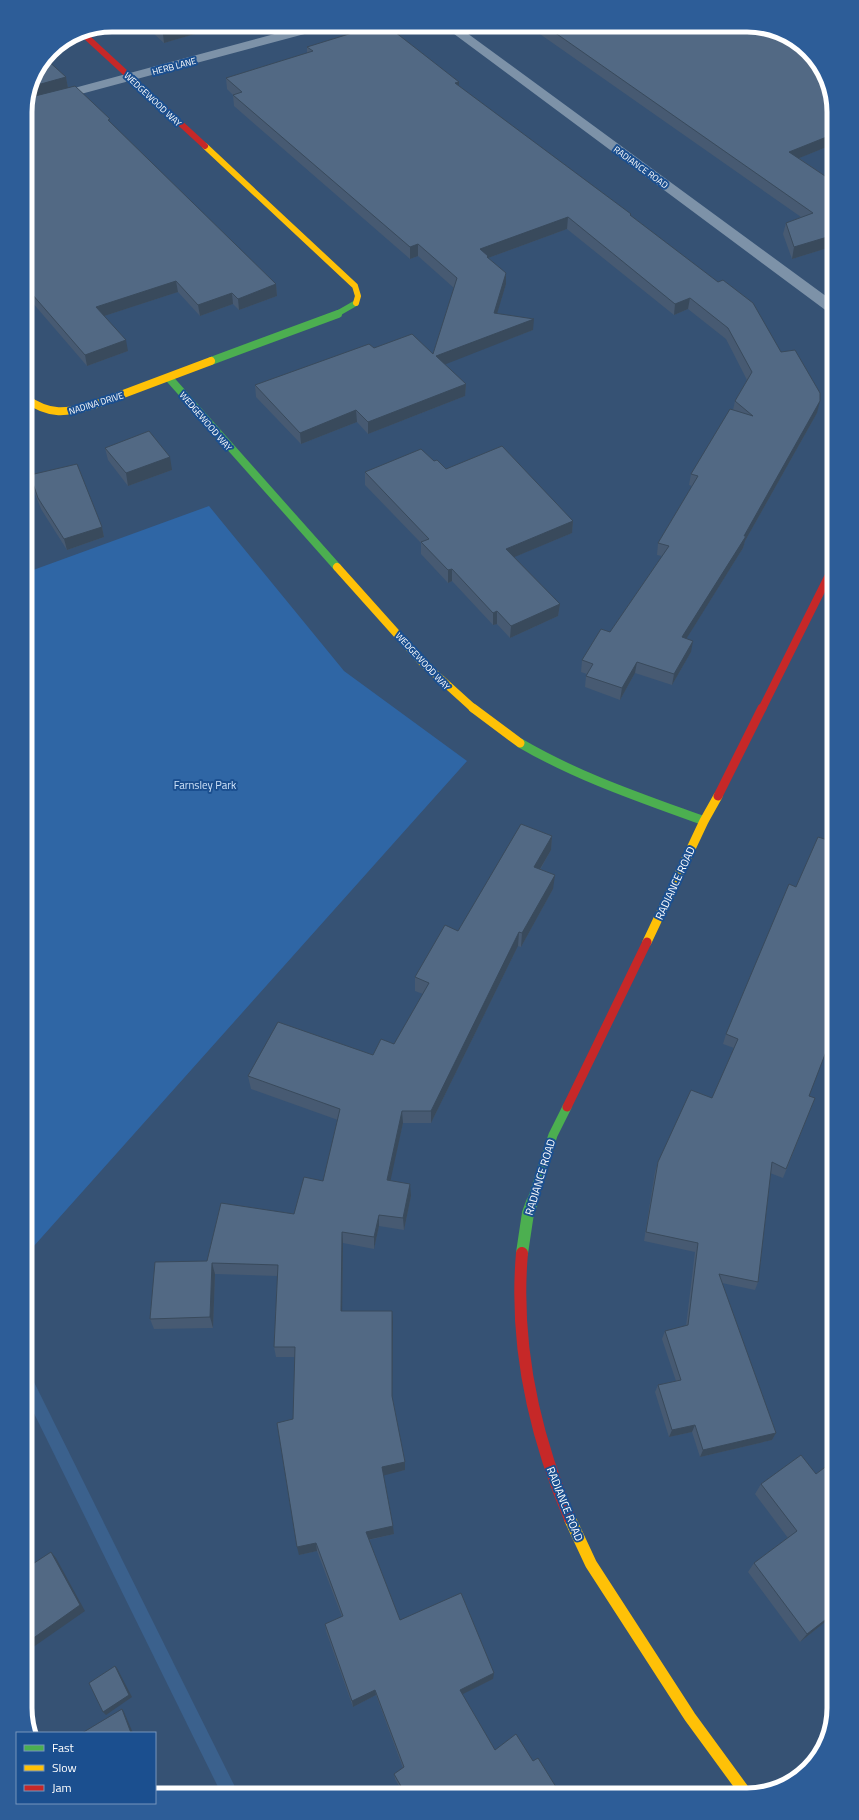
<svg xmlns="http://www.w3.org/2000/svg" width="859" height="1820" viewBox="0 0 859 1820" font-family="'Titillium Web',sans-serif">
<rect width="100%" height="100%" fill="#365274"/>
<path fill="#2f66a5" d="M 209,506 L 344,671 L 467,761 L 25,1256 L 25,573 Z"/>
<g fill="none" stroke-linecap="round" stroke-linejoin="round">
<path fill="#3b618d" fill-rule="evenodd" d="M 25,1372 L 30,1374 L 239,1795 L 222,1795 L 25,1395 Z"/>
<path fill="#7d92a8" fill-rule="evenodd" d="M 308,25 L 328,25 L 327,28 L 25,109 L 26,101 Z
M 442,25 L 456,25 L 834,302 L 834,314 L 828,312 Z"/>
<path stroke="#4caf50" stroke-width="6" d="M 335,315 L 356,303"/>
<path stroke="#4caf50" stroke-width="8" d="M 211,361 L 338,314
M 169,378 L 337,567"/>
<path stroke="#4caf50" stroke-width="9" d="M 520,743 C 578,777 641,798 704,821
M 531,1203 L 553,1135 L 567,1107"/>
<path stroke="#4caf50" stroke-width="12" d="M 522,1253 L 528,1213 L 532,1202"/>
<path stroke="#ffc107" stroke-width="6" d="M 205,146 L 355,286 L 358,296 L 356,303"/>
<path stroke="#ffc107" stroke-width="8" d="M 25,398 C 50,416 66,413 94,405 L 211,361
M 337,567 L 422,662 L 474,709"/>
<path stroke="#ffc107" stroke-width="9" d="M 473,708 L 520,743
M 647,942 L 704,821 L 718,796"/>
<path stroke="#ffc107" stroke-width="12" d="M 570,1519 L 591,1564 L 690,1717 L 747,1795"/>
<path stroke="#c62828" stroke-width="6" d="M 80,31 L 205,146"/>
<path stroke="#c62828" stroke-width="8" d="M 762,709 L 834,565"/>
<path stroke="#c62828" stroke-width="9" d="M 718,796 L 762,708
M 567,1107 L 647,942"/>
<path stroke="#c62828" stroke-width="12" d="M 522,1253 C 514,1345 534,1434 570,1519"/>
</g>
<path fill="#475a72" d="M 144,25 L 204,25 L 205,31 L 164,43 Z
M 527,25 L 753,25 L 834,112 L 834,144 L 799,158 L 834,182 L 834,246 L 792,259 L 783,234 L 786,223 L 801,217 Z
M 307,47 L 459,86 L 631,216 L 781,352 L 817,413 L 745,541 L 743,548 L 686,639 L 691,652 L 672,685 L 635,673 L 620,700 L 585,687 L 586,676 L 587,674 L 581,672 L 582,660 L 610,632 L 662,556 L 657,555 L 658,543 L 692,486 L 689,485 L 691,474 L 733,410 L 735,401 L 747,380 L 726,339 L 688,309 L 674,315 L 567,229 L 488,258 L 488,259 L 506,273 L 506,284 L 497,313 L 533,330 L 444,364 L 466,384 L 465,396 L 368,434 L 357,422 L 301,444 L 256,397 L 255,385 L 374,348 L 433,354 L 454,288 L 418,256 L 410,259 L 234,106 L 233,95 L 227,89 L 226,78 L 307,53 Z
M 66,77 L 68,88 L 110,122 L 276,284 L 277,296 L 239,310 L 233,304 L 200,316 L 178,292 L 104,316 L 128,351 L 87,366 L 25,294 L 25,106 Z
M 105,448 L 172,470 L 128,486 L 108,460 Z
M 434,461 L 446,469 L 573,521 L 572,533 L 514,557 L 560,604 L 558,616 L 510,638 L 497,624 L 493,625 L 452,581 L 448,583 L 421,554 L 421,543 L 365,485 L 365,472 Z
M 30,475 L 102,527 L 104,537 L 67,550 L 41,509 L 32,486 Z
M 552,836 L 551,850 L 540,870 L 553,889 L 521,947 L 518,946 L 431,1123 L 403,1123 L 390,1180 L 411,1196 L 404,1230 L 379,1226 L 374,1249 L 343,1243 L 342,1311 L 393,1322 L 392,1399 L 405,1470 L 383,1475 L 394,1534 L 369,1540 L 400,1620 L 493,1679 L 462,1694 L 495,1750 L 533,1761 L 561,1795 L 404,1795 L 395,1779 L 394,1774 L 403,1768 L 376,1695 L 353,1707 L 326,1631 L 325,1624 L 342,1617 L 317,1551 L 299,1555 L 293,1419 L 295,1357 L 276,1357 L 274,1347 L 278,1276 L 215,1274 L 213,1328 L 154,1329 L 150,1319 L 207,1261 L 294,1214 L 323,1181 L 338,1120 L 251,1089 L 248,1076 L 373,1055 L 394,1044 L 423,994 L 415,991 L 415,977 L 458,931 Z
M 796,887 L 809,1096 L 815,1098 L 783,1178 L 770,1173 L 758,1282 L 755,1290 L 722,1283 L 776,1433 L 772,1440 L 700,1457 L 692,1432 L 669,1437 L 655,1392 L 658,1385 L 676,1381 L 662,1339 L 665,1331 L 686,1326 L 695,1252 L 644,1241 L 655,1172 L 658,1162 L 712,1098 L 734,1048 L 723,1044 L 726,1034 Z
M 834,1473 L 834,1615 L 800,1642 L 748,1572 L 754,1563 L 788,1538 L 755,1494 L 761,1484 L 816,1474 Z"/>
<path fill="#394a5c" d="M 193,25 L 204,25 L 205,31 L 164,43 L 163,34 Z
M 66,77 L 68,88 L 27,99 L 30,87 Z
M 459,82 L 459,93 L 455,83 Z
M 834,134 L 834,144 L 787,163 L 789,152 Z
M 568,217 L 567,229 L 488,258 L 488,268 L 480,249 Z
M 834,235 L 834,246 L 792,259 L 794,247 Z
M 418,244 L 418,256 L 410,259 L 410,247 Z
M 506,273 L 506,284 L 494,324 L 494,313 Z
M 176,281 L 178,292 L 98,318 L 96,307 Z
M 276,284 L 277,296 L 239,310 L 238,299 Z
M 232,293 L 233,304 L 200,316 L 198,305 Z
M 690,298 L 688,309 L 674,315 L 675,304 Z
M 534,319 L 533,330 L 436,368 L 436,356 Z
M 126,340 L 128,351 L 87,366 L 85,355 Z
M 466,384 L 465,396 L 368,434 L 368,422 Z
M 820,401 L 817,413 L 745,541 L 743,548 L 680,649 L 682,637 L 744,536 Z
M 356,410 L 357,422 L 301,444 L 300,433 Z
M 170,457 L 172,470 L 128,486 L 126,473 Z
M 573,521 L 572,533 L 505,561 L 506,549 Z
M 102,527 L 104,537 L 67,550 L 64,539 Z
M 452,569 L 452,581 L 448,583 L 448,570 Z
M 560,604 L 558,616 L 510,638 L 511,626 Z
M 497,611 L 497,624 L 493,625 L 493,613 Z
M 693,641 L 691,652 L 672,685 L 674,674 Z
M 637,662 L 635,673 L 620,700 L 622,688 Z
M 552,836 L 551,850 L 533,881 L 534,867 Z
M 555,875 L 553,889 L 521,947 L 522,933 Z
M 519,932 L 518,946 L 431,1123 L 431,1111 Z
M 402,1111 L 403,1123 L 388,1192 L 387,1180 Z
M 410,1184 L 411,1196 L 404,1230 L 403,1218 Z
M 379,1215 L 379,1226 L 374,1249 L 374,1237 Z
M 342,1232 L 343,1243 L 342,1322 L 341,1311 Z
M 212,1263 L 215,1274 L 213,1328 L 210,1317 Z
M 392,1311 L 393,1322 L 392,1406 Z
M 695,1425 L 692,1432 L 669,1437 L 672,1430 Z
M 776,1433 L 772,1440 L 700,1457 L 703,1450 Z
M 405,1462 L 405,1470 L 382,1476 L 382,1467 Z
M 393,1526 L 394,1534 L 367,1540 L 366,1532 Z
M 316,1543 L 317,1551 L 299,1555 L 297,1547 Z
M 51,1552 L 56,1558 L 85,1611 L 29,1650 L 25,1646 L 25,1644 Z
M 834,1613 L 834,1615 L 800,1642 L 807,1634 Z
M 115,1666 L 117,1668 L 132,1697 L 106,1715 L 103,1712 Z
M 494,1673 L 493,1679 L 459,1696 L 460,1690 Z
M 375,1690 L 376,1695 L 353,1707 L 352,1701 Z
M 122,1709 L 124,1712 L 133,1733 L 131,1733 Z"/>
<path fill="#526984" stroke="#394a5c" d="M 152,25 L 193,25 L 163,34 Z
M 378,25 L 386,25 L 459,82 L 455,83 L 631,214 L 630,215 L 718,282 L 723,280 L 753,303 L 781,352 L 795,350 L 820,393 L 820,401 L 744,536 L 746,536 L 682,637 L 693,641 L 674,674 L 637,662 L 622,688 L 586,676 L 593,664 L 582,660 L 601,629 L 610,632 L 669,546 L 658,543 L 698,476 L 691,474 L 730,409 L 753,416 L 735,401 L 752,372 L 728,328 L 690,298 L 675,304 L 568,217 L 480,249 L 488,256 L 487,257 L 506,273 L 494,313 L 534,319 L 436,356 L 466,384 L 368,422 L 356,410 L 300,433 L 255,385 L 369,344 L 374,348 L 412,334 L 433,354 L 457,278 L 418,244 L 410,247 L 233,95 L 242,92 L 226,78 L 313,51 L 307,47 Z
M 544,25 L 753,25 L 800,43 L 828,79 L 834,112 L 834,134 L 789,152 L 834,182 L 834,235 L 794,247 L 786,223 L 813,213 Z
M 45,58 L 66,77 L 30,87 L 32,78 Z
M 75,86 L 110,119 L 108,120 L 276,284 L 238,299 L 232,293 L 198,305 L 176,281 L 96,307 L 126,340 L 85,355 L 25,286 L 25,106 L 27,98 Z
M 149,431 L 170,457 L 126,473 L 105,448 Z
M 502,446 L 573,521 L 506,549 L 560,604 L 511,626 L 497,611 L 493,613 L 452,569 L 448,570 L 421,542 L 429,539 L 365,472 L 421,449 L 434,461 L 437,460 L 446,469 Z
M 77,464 L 102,527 L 64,539 L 38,498 L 30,475 Z
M 521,824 L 552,836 L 534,867 L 555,875 L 522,933 L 519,932 L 431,1111 L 402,1111 L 387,1180 L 410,1184 L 403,1218 L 379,1215 L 374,1237 L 342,1232 L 341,1311 L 392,1311 L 392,1396 L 405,1462 L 382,1467 L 393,1526 L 366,1532 L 400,1620 L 461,1593 L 494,1673 L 460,1690 L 495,1750 L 516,1734 L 533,1761 L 538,1758 L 561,1795 L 406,1795 L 394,1774 L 404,1767 L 375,1690 L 352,1701 L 325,1624 L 343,1616 L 316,1543 L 297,1547 L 277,1423 L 293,1419 L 295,1347 L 274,1347 L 278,1265 L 212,1263 L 210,1317 L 150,1319 L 155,1262 L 207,1261 L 221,1203 L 294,1214 L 304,1177 L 323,1181 L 340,1109 L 248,1076 L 278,1022 L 373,1055 L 381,1039 L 394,1044 L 429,983 L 415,977 L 445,925 L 458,931 Z
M 818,837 L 834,842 L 834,1031 L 809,1096 L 815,1098 L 786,1169 L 772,1162 L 758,1282 L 719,1274 L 776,1433 L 703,1450 L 695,1425 L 672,1430 L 658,1385 L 681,1380 L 665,1331 L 688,1325 L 698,1243 L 646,1232 L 658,1162 L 691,1090 L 712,1098 L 738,1039 L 726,1034 L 789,884 L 796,887 Z
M 801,1455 L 816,1474 L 828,1465 L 834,1473 L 834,1613 L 807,1634 L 754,1563 L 797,1531 L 761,1484 Z
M 51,1552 L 80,1605 L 25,1644 L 25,1569 Z
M 115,1666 L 129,1695 L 103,1712 L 89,1683 Z
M 122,1709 L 131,1733 L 82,1733 Z"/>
<g text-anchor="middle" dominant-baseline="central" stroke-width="4" stroke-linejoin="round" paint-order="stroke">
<g font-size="9" fill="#fff" stroke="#1b4f8f">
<text transform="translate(174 66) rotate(-15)">HERB LANE</text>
<text transform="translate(153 99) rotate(43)">WEDGEWOOD WAY</text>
<text transform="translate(641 167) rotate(36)">RADIANCE ROAD</text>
<text transform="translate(96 403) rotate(-17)">NADINA DRIVE</text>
<text transform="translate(206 421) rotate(49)">WEDGEWOOD WAY</text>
<text transform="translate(423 661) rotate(47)">WEDGEWOOD WAY</text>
</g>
<g font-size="11" fill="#cfe3fa" stroke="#1b4f8f">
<text x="205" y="785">Farnsley Park</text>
</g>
<g font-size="11" fill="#fff" stroke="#1b4f8f">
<text transform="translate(675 883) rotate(-65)">RADIANCE ROAD</text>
<text transform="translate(540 1177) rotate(-73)">RADIANCE ROAD</text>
<text transform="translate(565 1504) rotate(68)">RADIANCE ROAD</text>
</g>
</g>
<path d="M0 0H859V1820H0ZM112 32H747A80 80 0 0 1 827 112V1708A80 80 0 0 1 747 1788H112A80 80 0 0 1 32 1708V112A80 80 0 0 1 112 32Z" fill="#2d5d98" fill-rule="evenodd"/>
<path fill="none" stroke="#fff" stroke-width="5" d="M112 32H747A80 80 0 0 1 827 112V1708A80 80 0 0 1 747 1788H112A80 80 0 0 1 32 1708V112A80 80 0 0 1 112 32Z"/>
<rect x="16" y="1732" width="140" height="72" fill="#1b4f8f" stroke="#7695bc"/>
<rect x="24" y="1745" width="20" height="6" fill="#4caf50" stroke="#7695bc"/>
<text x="52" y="1752" font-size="12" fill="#ffffff">Fast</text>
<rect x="24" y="1765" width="20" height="6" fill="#ffc107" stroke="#7695bc"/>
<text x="52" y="1772" font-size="12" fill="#ffffff">Slow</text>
<rect x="24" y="1785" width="20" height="6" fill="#c62828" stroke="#7695bc"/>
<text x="52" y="1792" font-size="12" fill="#ffffff">Jam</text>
</svg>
